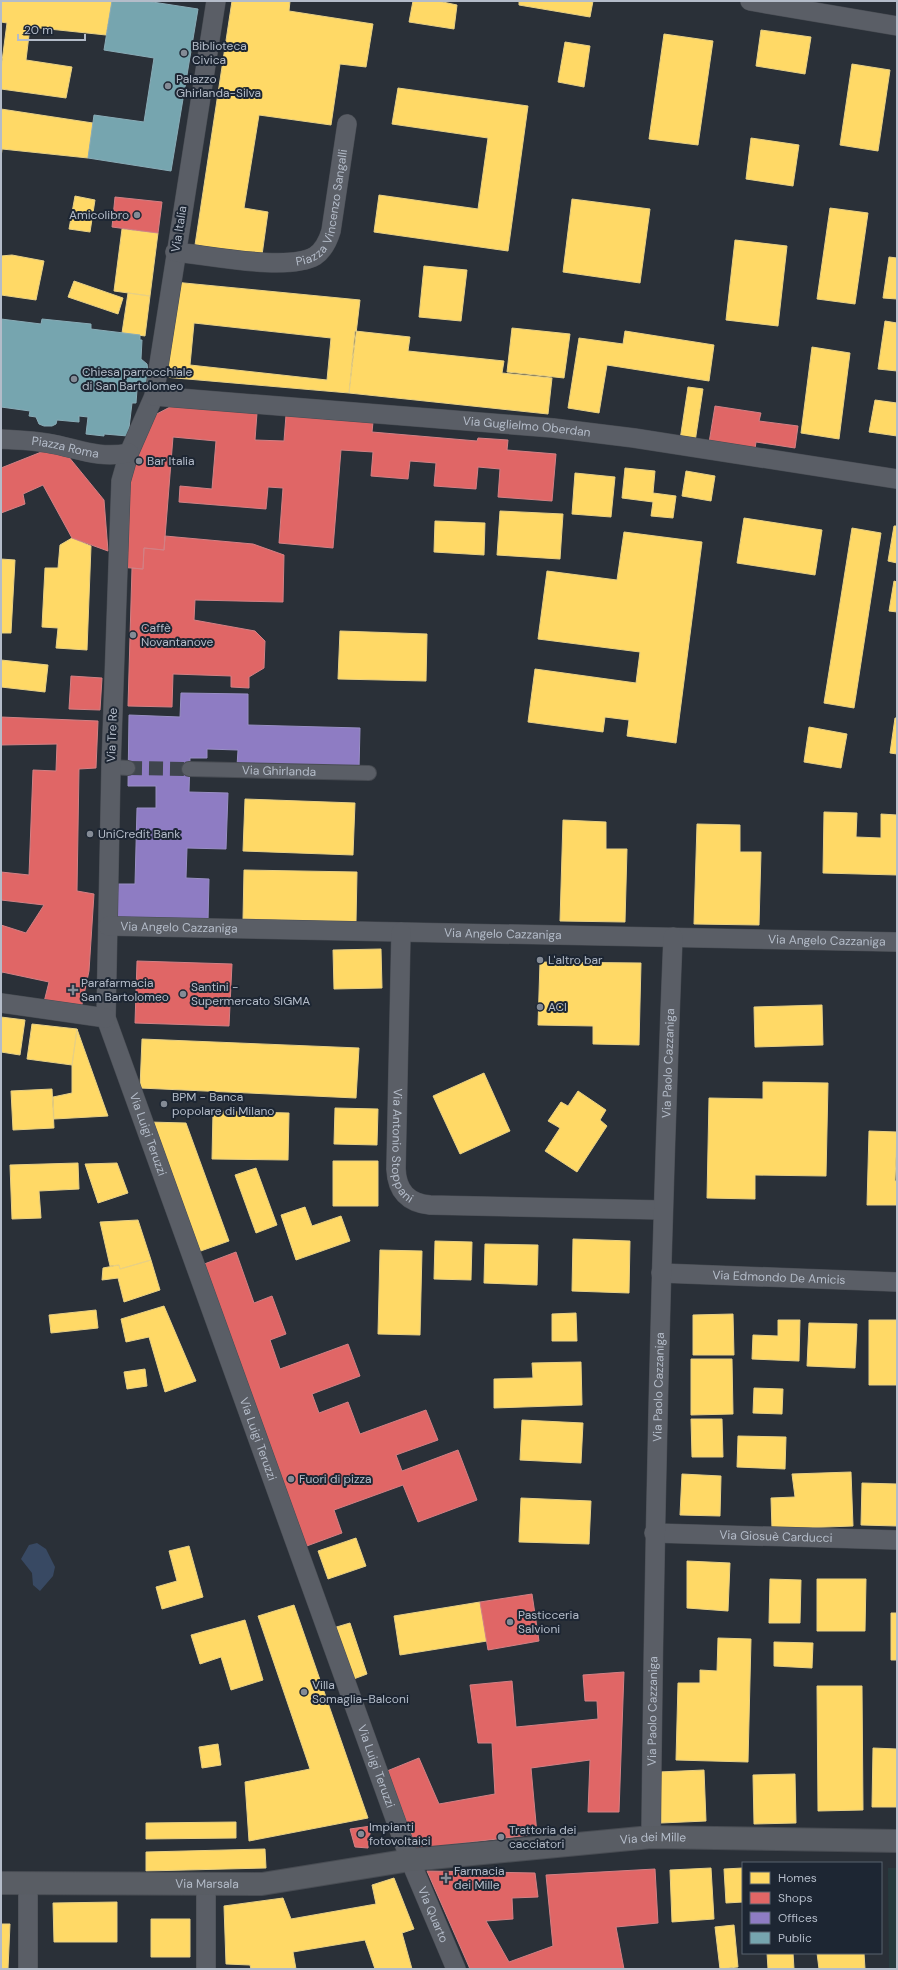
<svg xmlns="http://www.w3.org/2000/svg" width="898" height="1970" viewBox="0 0 898 1970" font-family="'DM Sans',sans-serif">
<rect width="100%" height="100%" fill="#2a3038"/>
<path fill="#273a3e" d="M 888,1868 L 897,1868 L 897,1969 L 889,1969 Z"/>
<path fill="#384963" d="M 37,1543 L 46,1549 L 55,1567 L 53,1576 L 40,1591 L 33,1585 L 32,1573 L 21,1559 L 29,1545 Z"/>
<path fill="#ffd966" stroke="#e8d084" fill-rule="evenodd" d="M 1,1 L 112,1 L 106,35 L 30,27 L 26,60 L 72,67 L 66,98 L 1,89 L 1,69 L 7,23 L 1,22 Z
M 232,1 L 290,1 L 289,11 L 373,24 L 366,67 L 340,64 L 331,125 L 259,115 L 244,208 L 268,212 L 262,255 L 195,245 Z
M 413,1 L 438,1 L 457,5 L 454,29 L 409,22 Z
M 519,1 L 593,1 L 590,17 L 519,5 Z
M 761,30 L 811,37 L 805,74 L 756,66 Z
M 664,34 L 713,41 L 698,145 L 649,139 Z
M 565,42 L 590,46 L 584,87 L 558,82 Z
M 852,64 L 890,70 L 878,151 L 840,145 Z
M 398,88 L 528,106 L 508,251 L 374,232 L 379,195 L 478,209 L 488,138 L 392,124 Z
M 1,109 L 93,123 L 88,158 L 2,149 L 1,158 Z
M 751,138 L 799,145 L 793,186 L 746,179 Z
M 75,196 L 95,200 L 90,232 L 69,229 Z
M 572,199 L 650,209 L 640,283 L 563,272 Z
M 830,208 L 868,213 L 855,304 L 817,299 Z
M 122,229 L 158,233 L 150,296 L 114,291 Z
M 735,240 L 787,246 L 778,326 L 726,320 Z
M 12,255 L 44,261 L 36,300 L 1,295 L 1,256 Z
M 889,257 L 897,258 L 897,299 L 883,298 Z
M 424,266 L 467,270 L 461,321 L 419,317 Z
M 74,281 L 123,298 L 118,314 L 68,297 Z
M 174,282 L 360,300 L 349,393 L 164,377 ZM 194,323 L 331,338 L 327,380 L 190,365 Z
M 128,293 L 150,296 L 145,336 L 122,333 Z
M 885,321 L 897,323 L 897,371 L 878,369 Z
M 512,328 L 570,334 L 564,378 L 507,372 Z
M 355,331 L 410,337 L 408,351 L 504,361 L 502,373 L 552,378 L 548,414 L 349,393 Z
M 625,331 L 714,345 L 709,381 L 607,365 L 599,413 L 568,408 L 579,338 L 623,344 Z
M 812,347 L 850,353 L 839,439 L 801,433 Z
M 688,387 L 703,389 L 695,442 L 680,440 Z
M 875,400 L 897,403 L 897,436 L 869,432 Z
M 625,468 L 655,471 L 653,493 L 676,496 L 673,518 L 651,516 L 653,502 L 622,498 Z
M 686,471 L 715,476 L 711,501 L 682,496 Z
M 575,473 L 615,477 L 611,517 L 572,514 Z
M 500,511 L 563,514 L 560,559 L 497,555 Z
M 744,518 L 822,530 L 815,575 L 737,563 Z
M 435,521 L 485,523 L 484,555 L 434,552 Z
M 894,526 L 897,526 L 897,563 L 888,561 Z
M 852,528 L 881,533 L 854,708 L 824,703 Z
M 624,532 L 702,542 L 676,743 L 627,736 L 629,720 L 605,717 L 603,732 L 528,722 L 535,669 L 636,683 L 640,652 L 538,639 L 547,571 L 617,580 Z
M 72,538 L 91,546 L 87,650 L 56,648 L 58,628 L 42,627 L 45,568 L 58,568 L 60,545 Z
M 1,559 L 15,560 L 11,633 L 1,633 Z
M 894,581 L 897,582 L 897,612 L 889,611 Z
M 340,631 L 427,634 L 426,681 L 338,679 Z
M 1,660 L 48,665 L 45,692 L 1,687 Z
M 895,718 L 897,718 L 897,754 L 890,753 Z
M 809,727 L 847,734 L 841,768 L 804,762 Z
M 245,799 L 355,803 L 353,855 L 243,851 Z
M 824,812 L 857,813 L 856,837 L 881,838 L 881,814 L 897,815 L 897,875 L 823,873 Z
M 563,820 L 606,822 L 606,849 L 627,849 L 625,922 L 560,921 Z
M 697,824 L 740,825 L 740,852 L 761,852 L 759,925 L 694,924 Z
M 244,870 L 357,872 L 356,922 L 243,919 Z
M 381,949 L 382,988 L 334,989 L 333,950 Z
M 540,962 L 641,963 L 639,1045 L 593,1044 L 593,1026 L 538,1025 Z
M 822,1005 L 823,1045 L 755,1047 L 754,1007 Z
M 1,1017 L 25,1020 L 20,1055 L 1,1052 Z
M 32,1024 L 77,1029 L 72,1065 L 27,1059 Z
M 77,1029 L 108,1116 L 54,1119 L 53,1097 L 72,1093 L 72,1065 Z
M 142,1039 L 359,1048 L 356,1098 L 140,1088 Z
M 484,1073 L 510,1131 L 460,1154 L 433,1096 Z
M 763,1082 L 828,1083 L 826,1176 L 755,1175 L 755,1199 L 707,1198 L 709,1098 L 763,1099 Z
M 52,1089 L 54,1128 L 13,1130 L 11,1091 Z
M 578,1091 L 606,1110 L 600,1120 L 607,1126 L 577,1172 L 545,1151 L 560,1128 L 548,1121 L 561,1102 L 568,1106 Z
M 335,1108 L 378,1109 L 377,1145 L 334,1144 Z
M 213,1111 L 289,1113 L 288,1160 L 212,1159 Z
M 149,1122 L 186,1123 L 229,1241 L 195,1253 Z
M 869,1131 L 897,1132 L 895,1181 L 897,1181 L 897,1205 L 867,1205 Z
M 333,1161 L 378,1161 L 378,1206 L 333,1206 Z
M 78,1163 L 79,1189 L 39,1191 L 41,1218 L 12,1219 L 10,1165 Z
M 117,1163 L 128,1193 L 98,1203 L 85,1164 Z
M 256,1168 L 277,1225 L 256,1233 L 235,1175 Z
M 305,1207 L 312,1226 L 341,1216 L 350,1241 L 296,1260 L 281,1215 Z
M 138,1220 L 151,1260 L 120,1269 L 119,1265 L 110,1266 L 100,1222 Z
M 573,1239 L 630,1241 L 629,1293 L 572,1291 Z
M 435,1241 L 472,1242 L 471,1280 L 434,1279 Z
M 485,1244 L 538,1245 L 537,1285 L 484,1283 Z
M 380,1250 L 422,1251 L 420,1335 L 378,1334 Z
M 151,1260 L 160,1290 L 124,1302 L 118,1278 L 102,1280 L 103,1268 L 119,1265 L 120,1269 Z
M 164,1306 L 196,1381 L 165,1392 L 149,1337 L 126,1342 L 121,1319 Z
M 96,1310 L 98,1328 L 51,1333 L 49,1315 Z
M 576,1313 L 577,1341 L 552,1341 L 552,1314 Z
M 733,1314 L 734,1355 L 693,1355 L 693,1315 Z
M 778,1320 L 800,1320 L 799,1361 L 752,1359 L 753,1335 L 778,1336 Z
M 869,1320 L 897,1320 L 897,1385 L 869,1385 Z
M 809,1323 L 857,1324 L 855,1368 L 807,1366 Z
M 691,1359 L 732,1359 L 733,1414 L 691,1415 Z
M 581,1362 L 582,1405 L 494,1408 L 494,1379 L 533,1378 L 532,1363 Z
M 145,1369 L 147,1386 L 127,1389 L 124,1372 Z
M 754,1388 L 783,1389 L 782,1414 L 753,1413 Z
M 691,1419 L 722,1419 L 723,1457 L 692,1457 Z
M 522,1420 L 583,1423 L 581,1463 L 520,1460 Z
M 738,1436 L 786,1437 L 785,1469 L 737,1467 Z
M 851,1472 L 853,1526 L 772,1529 L 771,1498 L 795,1497 L 792,1474 Z
M 682,1474 L 721,1476 L 720,1516 L 680,1515 Z
M 862,1483 L 897,1484 L 897,1526 L 861,1525 Z
M 521,1498 L 591,1501 L 589,1544 L 519,1542 Z
M 356,1538 L 366,1566 L 328,1579 L 318,1551 Z
M 189,1546 L 203,1597 L 162,1609 L 156,1587 L 177,1581 L 169,1551 Z
M 687,1561 L 730,1563 L 728,1611 L 687,1608 Z
M 770,1579 L 801,1580 L 800,1623 L 769,1623 Z
M 817,1579 L 866,1579 L 865,1631 L 817,1631 Z
M 480,1602 L 487,1641 L 400,1655 L 394,1616 Z
M 294,1605 L 368,1818 L 249,1841 L 245,1782 L 310,1769 L 258,1616 Z
M 891,1613 L 897,1613 L 897,1660 L 891,1660 Z
M 245,1620 L 263,1680 L 231,1690 L 221,1657 L 200,1664 L 191,1635 Z
M 350,1623 L 367,1674 L 351,1680 L 333,1628 Z
M 718,1638 L 751,1639 L 748,1762 L 676,1760 L 678,1683 L 700,1683 L 700,1670 L 717,1671 Z
M 774,1642 L 813,1643 L 812,1668 L 774,1666 Z
M 817,1686 L 862,1686 L 863,1810 L 818,1811 Z
M 218,1744 L 221,1765 L 202,1768 L 199,1747 Z
M 873,1748 L 897,1749 L 897,1807 L 872,1807 Z
M 704,1770 L 706,1821 L 661,1823 L 659,1772 Z
M 795,1774 L 796,1823 L 754,1824 L 753,1775 Z
M 236,1822 L 236,1838 L 146,1839 L 146,1823 Z
M 265,1849 L 266,1868 L 146,1871 L 146,1852 Z
M 711,1868 L 714,1919 L 672,1922 L 670,1870 Z
M 743,1868 L 743,1902 L 726,1903 L 724,1869 Z
M 394,1878 L 414,1929 L 402,1933 L 412,1969 L 375,1969 L 365,1940 L 293,1952 L 296,1969 L 251,1969 L 250,1965 L 226,1964 L 224,1906 L 283,1898 L 291,1919 L 376,1904 L 372,1885 Z
M 117,1902 L 117,1942 L 54,1942 L 53,1903 Z
M 151,1919 L 190,1919 L 190,1957 L 151,1957 Z
M 1,1924 L 10,1924 L 8,1969 L 1,1969 Z
M 734,1925 L 738,1967 L 720,1969 L 715,1927 Z
M 767,1953 L 793,1953 L 794,1969 L 768,1969 Z
M 817,1953 L 864,1953 L 865,1969 L 819,1969 Z"/>
<path fill="#e06666" stroke="#d38084" d="M 115,197 L 162,202 L 158,233 L 112,227 Z
M 172,406 L 257,413 L 255,440 L 284,441 L 286,415 L 373,422 L 372,432 L 477,441 L 478,438 L 508,440 L 507,450 L 556,454 L 552,501 L 498,497 L 500,469 L 478,467 L 476,489 L 434,486 L 436,463 L 410,461 L 408,479 L 371,476 L 373,452 L 341,450 L 333,548 L 279,543 L 283,488 L 268,487 L 266,509 L 179,502 L 180,486 L 212,489 L 216,441 L 173,437 L 164,550 L 144,548 L 143,569 L 119,567 L 126,479 L 151,417 Z
M 715,406 L 761,413 L 759,421 L 798,426 L 795,448 L 756,442 L 754,456 L 708,449 Z
M 59,445 L 104,500 L 108,551 L 72,538 L 43,485 L 23,494 L 25,504 L 1,513 L 1,468 Z
M 165,536 L 253,544 L 284,555 L 283,602 L 195,600 L 194,620 L 255,631 L 265,641 L 264,668 L 249,677 L 249,688 L 231,687 L 231,676 L 173,674 L 172,707 L 128,706 L 132,568 L 143,569 L 144,548 L 164,550 Z
M 71,676 L 102,678 L 100,710 L 69,709 Z
M 1,717 L 98,721 L 96,768 L 79,769 L 77,891 L 94,894 L 89,971 L 81,1009 L 44,1002 L 49,982 L 2,972 L 1,976 L 1,925 L 26,933 L 44,905 L 1,900 L 1,872 L 29,875 L 33,770 L 56,771 L 57,744 L 1,745 Z
M 137,961 L 232,964 L 229,1026 L 135,1023 Z
M 236,1252 L 254,1303 L 272,1296 L 286,1334 L 270,1340 L 280,1369 L 348,1344 L 360,1376 L 312,1394 L 319,1413 L 348,1402 L 360,1434 L 426,1410 L 438,1440 L 396,1455 L 402,1471 L 458,1450 L 477,1500 L 418,1522 L 403,1485 L 334,1510 L 342,1533 L 304,1547 L 199,1266 Z
M 532,1594 L 539,1641 L 488,1650 L 480,1602 Z
M 624,1672 L 619,1812 L 588,1812 L 590,1760 L 531,1768 L 537,1834 L 417,1849 L 387,1771 L 419,1758 L 439,1804 L 495,1794 L 492,1743 L 478,1743 L 470,1685 L 512,1681 L 516,1727 L 598,1719 L 597,1701 L 585,1701 L 583,1675 Z
M 371,1826 L 368,1848 L 355,1847 L 350,1829 Z
M 655,1869 L 658,1923 L 616,1927 L 624,1969 L 470,1969 L 427,1871 L 535,1873 L 538,1897 L 512,1898 L 513,1919 L 486,1921 L 509,1962 L 553,1946 L 546,1875 Z"/>
<path fill="#8e7cc3" stroke="#998fc5" d="M 181,693 L 248,694 L 248,725 L 360,728 L 359,769 L 237,766 L 238,750 L 207,749 L 207,758 L 190,758 L 189,792 L 228,793 L 226,849 L 187,848 L 186,878 L 209,879 L 208,921 L 116,918 L 117,884 L 135,884 L 137,808 L 156,808 L 156,786 L 128,786 L 129,715 L 180,717 Z"/>
<path fill="#76a5af" stroke="#89acb7" d="M 112,1 L 146,1 L 198,9 L 171,171 L 88,158 L 94,115 L 144,122 L 154,58 L 104,50 Z
M 1,319 L 41,324 L 42,319 L 91,324 L 91,329 L 140,335 L 140,340 L 142,340 L 141,359 L 147,364 L 149,377 L 144,386 L 137,390 L 136,403 L 132,403 L 128,436 L 104,434 L 104,436 L 86,434 L 88,417 L 79,416 L 79,422 L 57,420 L 56,424 L 52,426 L 44,426 L 39,424 L 36,417 L 29,416 L 30,411 L 1,407 Z"/>
<g fill="none" stroke-linecap="round" stroke-linejoin="round">
<path stroke="#3f454e" stroke-width="14" stroke-dasharray="14 7" stroke-linecap="butt" d="M 128,768 L 189,769"/>
<defs>
<g id="pedestrian">
<path d="M 111,767 L 128,768"/>
<path id="s1" d="M 189,769 L 369,773"/>
</g>
<g id="minor">
<path id="s2" d="M 216,1 L 154,396 L 129,453 L 121,481 L 111,767 L 106,1018 L 410,1860 L 456,1969"/>
<path d="M 750,1 L 897,26"/>
<path id="s3" d="M 175,252 C 208,255 288,272 315,256 C 324,250 328,241 331,231 L 347,124"/>
<path id="s4" d="M 154,396 L 553,428 L 634,438 L 897,479"/>
<path id="s5" d="M 1,439 C 16,440 32,440 47,443 C 78,448 96,459 129,453"/>
<path id="s6" d="M 108,926 L 897,942"/>
<path id="s7" d="M 401,932 L 396,1169 C 397,1191 408,1203 430,1205 L 663,1210"/>
<path d="M 1,1003 L 106,1018"/>
<path id="s8" d="M 661,1273 L 897,1282"/>
<path id="s9" d="M 654,1533 L 897,1540"/>
<path id="s10" d="M 651,1837 C 654,1537 661,1237 673,937"/>
<path d="M 28,1969 L 28,1884"/>
<path d="M 206,1969 L 206,1883"/>
</g>
<g id="secondary">
<path id="s11" d="M 1,1883 L 262,1884 L 410,1860 L 651,1837 L 897,1841"/>
</g>
</defs>
<use href="#pedestrian" stroke="#484c53" stroke-width="16"/>
<use href="#minor" stroke="#484c53" stroke-width="20"/>
<use href="#secondary" stroke="#484c53" stroke-width="24"/>
<use href="#pedestrian" stroke="#5a5e66" stroke-width="14"/>
<use href="#minor" stroke="#5a5e66" stroke-width="19"/>
<use href="#secondary" stroke="#595d64" stroke-width="22"/>
</g>
<g fill="#848b96" stroke="#1d2633" stroke-width="1.5">
<circle cx="184" cy="53" r="4"/>
<circle cx="168" cy="86" r="4"/>
<circle cx="137" cy="215" r="4"/>
<circle cx="74" cy="379" r="4"/>
<circle cx="139" cy="461" r="4"/>
<circle cx="133" cy="635" r="4"/>
<circle cx="90" cy="834" r="4"/>
<circle cx="540" cy="960" r="4"/>
<path d="M71 984h4v4h4v4h-4v4h-4v-4h-4v-4h4z"/>
<circle cx="183" cy="994" r="4"/>
<circle cx="540" cy="1007" r="4"/>
<circle cx="164" cy="1104" r="4"/>
<circle cx="291" cy="1479" r="4"/>
<circle cx="510" cy="1622" r="4"/>
<circle cx="304" cy="1692" r="4"/>
<circle cx="361" cy="1834" r="4"/>
<circle cx="501" cy="1837" r="4"/>
<path d="M444 1872h4v4h4v4h-4v4h-4v-4h-4v-4h4z"/>
</g>
<g text-anchor="middle" dominant-baseline="central" stroke-width="4" stroke-linejoin="round" paint-order="stroke">
<g font-size="12" fill="#b4bcc9" stroke="#1d2633" text-anchor="start">
<text x="192" y="46">Biblioteca<tspan x="192" dy="14">Civica</tspan></text>
<text x="176" y="79">Palazzo<tspan x="176" dy="14">Ghirlanda-Silva</tspan></text>
<text x="129" y="215" text-anchor="end">Amicolibro</text>
<text x="82" y="372">Chiesa parrocchiale<tspan x="82" dy="14">di San Bartolomeo</tspan></text>
<text x="147" y="461">Bar Italia</text>
<text x="141" y="628">Caffè<tspan x="141" dy="14">Novantanove</tspan></text>
<text x="98" y="834">UniCredit Bank</text>
<text x="548" y="960">L'altro bar</text>
<text x="81" y="983">Parafarmacia<tspan x="81" dy="14">San Bartolomeo</tspan></text>
<text x="191" y="987">Santini -<tspan x="191" dy="14">Supermercato SIGMA</tspan></text>
<text x="548" y="1007">ACI</text>
<text x="172" y="1097">BPM - Banca<tspan x="172" dy="14">popolare di Milano</tspan></text>
<text x="299" y="1479">Fuori di pizza</text>
<text x="518" y="1615">Pasticceria<tspan x="518" dy="14">Salvioni</tspan></text>
<text x="312" y="1685">Villa<tspan x="312" dy="14">Somaglia-Balconi</tspan></text>
<text x="369" y="1827">Impianti<tspan x="369" dy="14">fotovoltaici</tspan></text>
<text x="509" y="1830">Trattoria dei<tspan x="509" dy="14">cacciatori</tspan></text>
<text x="454" y="1871">Farmacia<tspan x="454" dy="14">dei Mille</tspan></text>
</g>
<g font-size="12" fill="#b4bcc9" stroke="#1d2633">
<text stroke="none"><textPath href="#s3" startOffset="188">Piazza Vincenzo Sangalli</textPath></text>
<text transform="translate(179 229) rotate(-81)">Via Italia</text>
<text stroke="none"><textPath href="#s4" startOffset="374">Via Guglielmo Oberdan</textPath></text>
<text stroke="none"><textPath href="#s5" startOffset="65">Piazza Roma</textPath></text>
<text transform="translate(112 735) rotate(-88)">Via Tre Re</text>
<text stroke="none"><textPath href="#s1" startOffset="90">Via Ghirlanda</textPath></text>
<text stroke="none"><textPath href="#s6" startOffset="71">Via Angelo Cazzaniga</textPath></text>
<text stroke="none"><textPath href="#s6" startOffset="395">Via Angelo Cazzaniga</textPath></text>
<text stroke="none"><textPath href="#s6" startOffset="719">Via Angelo Cazzaniga</textPath></text>
<text stroke="none"><textPath href="#s10" startOffset="774">Via Paolo Cazzaniga</textPath></text>
<text stroke="none"><textPath href="#s2" startOffset="1152">Via Luigi Teruzzi</textPath></text>
<text stroke="none"><textPath href="#s7" startOffset="215">Via Antonio Stoppani</textPath></text>
<text stroke="none"><textPath href="#s8" startOffset="118">Via Edmondo De Amicis</textPath></text>
<text stroke="none"><textPath href="#s10" startOffset="450">Via Paolo Cazzaniga</textPath></text>
<text stroke="none"><textPath href="#s2" startOffset="1476">Via Luigi Teruzzi</textPath></text>
<text stroke="none"><textPath href="#s9" startOffset="122">Via Giosuè Carducci</textPath></text>
<text stroke="none"><textPath href="#s10" startOffset="126">Via Paolo Cazzaniga</textPath></text>
<text stroke="none"><textPath href="#s2" startOffset="1824">Via Luigi Teruzzi</textPath></text>
<text stroke="none"><textPath href="#s11" startOffset="655">Via dei Mille</textPath></text>
<text stroke="none"><textPath href="#s11" startOffset="206">Via Marsala</textPath></text>
<text stroke="none"><textPath href="#s2" startOffset="1983">Via Quarto</textPath></text>
</g>
</g>
<rect width="898" height="1970" fill="none" stroke="#b4bcc9" stroke-width="4"/>
<rect x="742" y="1862" width="140" height="92" fill="#1d2633" stroke="#59626f"/>
<rect x="750" y="1872" width="20" height="12" fill="#ffd966" stroke="#59626f"/>
<text x="778" y="1882" font-size="12" fill="#b4bcc9">Homes</text>
<rect x="750" y="1892" width="20" height="12" fill="#e06666" stroke="#59626f"/>
<text x="778" y="1902" font-size="12" fill="#b4bcc9">Shops</text>
<rect x="750" y="1912" width="20" height="12" fill="#8e7cc3" stroke="#59626f"/>
<text x="778" y="1922" font-size="12" fill="#b4bcc9">Offices</text>
<rect x="750" y="1932" width="20" height="12" fill="#76a5af" stroke="#59626f"/>
<text x="778" y="1942" font-size="12" fill="#b4bcc9">Public</text>
<path d="M18 34v6h67v-6" fill="none" stroke="#b4bcc9" stroke-width="2"/>
<text x="24" y="34" font-size="12" fill="#b4bcc9" stroke="#1d2633" stroke-width="3" paint-order="stroke">20 m</text>
</svg>
